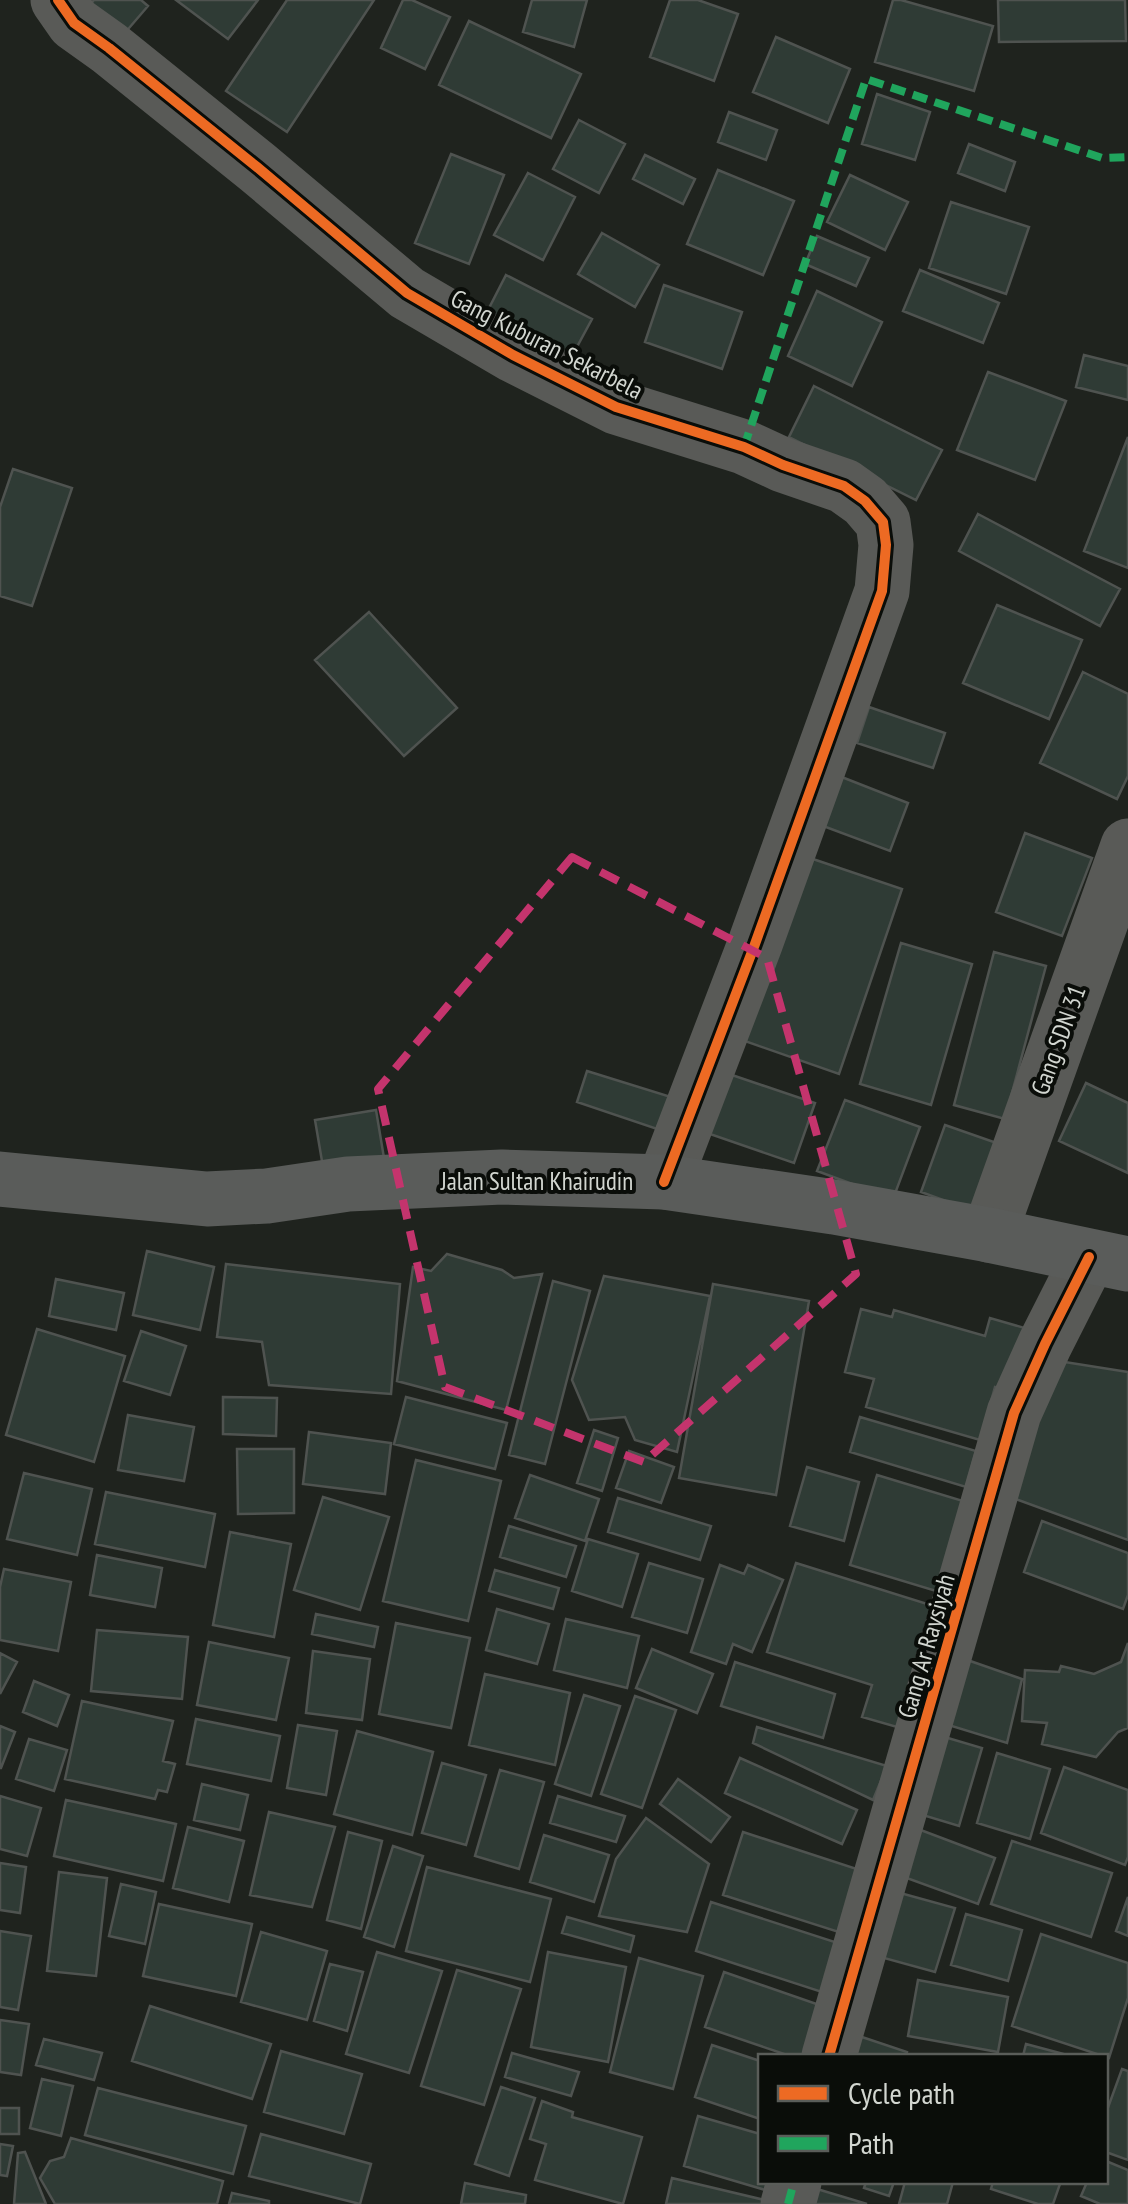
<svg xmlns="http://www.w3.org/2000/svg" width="1128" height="2204" viewBox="0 0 1128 2204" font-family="'PT Sans Narrow',sans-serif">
<rect width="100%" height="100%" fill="#1f231e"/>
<path fill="#2f3b35" stroke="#4f5350" stroke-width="2.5" d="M 94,0 L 141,0 L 148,6 L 111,49 L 77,20 Z
M 176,0 L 258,0 L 228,39 Z
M 287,0 L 374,0 L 287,132 L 226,91 Z
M 403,0 L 412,0 L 450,17 L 425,69 L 381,48 Z
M 532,0 L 587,0 L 574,47 L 523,32 Z
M 670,0 L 698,0 L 738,14 L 714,81 L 650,57 Z
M 893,0 L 901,0 L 993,26 L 974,91 L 875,62 Z
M 998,0 L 1125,0 L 1126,41 L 999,42 Z
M 469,21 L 581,74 L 551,138 L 439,85 Z
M 776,37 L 850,69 L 828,123 L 753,92 Z
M 877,94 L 930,112 L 915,160 L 862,144 Z
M 729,112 L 777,130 L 766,160 L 718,142 Z
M 579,120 L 625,144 L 599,193 L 553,169 Z
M 969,144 L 1015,162 L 1005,191 L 958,173 Z
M 451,154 L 504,175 L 469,264 L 415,243 Z
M 645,155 L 695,179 L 683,204 L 633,179 Z
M 718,170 L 794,201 L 763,275 L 687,244 Z
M 528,173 L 575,197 L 543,260 L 494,235 Z
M 850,175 L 908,202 L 885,250 L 827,222 Z
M 951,202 L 1029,227 L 1006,294 L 929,268 Z
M 602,233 L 659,265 L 635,307 L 578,274 Z
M 817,236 L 869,258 L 856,286 L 805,264 Z
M 920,270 L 999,303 L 983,343 L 903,311 Z
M 506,275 L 592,319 L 572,356 L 487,312 Z
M 664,285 L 742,312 L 722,369 L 645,342 Z
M 817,291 L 882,322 L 852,386 L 788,356 Z
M 1084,355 L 1128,366 L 1128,400 L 1076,387 Z
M 988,372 L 1066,401 L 1035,480 L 957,450 Z
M 814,386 L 942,450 L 916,500 L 789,437 Z
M 1128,437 L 1128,568 L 1084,551 Z
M 13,469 L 72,488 L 32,606 L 0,596 L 0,507 Z
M 978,514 L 1120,589 L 1100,626 L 959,551 Z
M 997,605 L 1082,640 L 1049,719 L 963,683 Z
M 369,612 L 457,708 L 404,756 L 315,660 Z
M 1083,672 L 1128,694 L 1128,776 L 1117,799 L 1040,763 Z
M 869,707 L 945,733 L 933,768 L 857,743 Z
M 834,774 L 908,803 L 890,851 L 815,823 Z
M 1025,833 L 1092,858 L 1062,936 L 996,912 Z
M 804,856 L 902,889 L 839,1074 L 742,1040 Z
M 901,943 L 972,964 L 931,1105 L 860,1084 Z
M 994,952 L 1046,966 L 1005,1119 L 954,1105 Z
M 587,1071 L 671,1097 L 660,1130 L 577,1102 Z
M 726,1073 L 815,1103 L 794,1163 L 707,1133 Z
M 1086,1083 L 1128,1103 L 1128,1173 L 1059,1141 Z
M 845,1100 L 920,1127 L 893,1199 L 817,1171 Z
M 376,1110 L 384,1158 L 323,1167 L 315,1120 Z
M 945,1125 L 1011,1148 L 987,1216 L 921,1192 Z
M 147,1251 L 214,1267 L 200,1330 L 133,1315 Z
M 447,1254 L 502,1270 L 514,1278 L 542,1274 L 506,1410 L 397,1381 L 413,1267 L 431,1271 Z
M 226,1264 L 400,1284 L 391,1394 L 269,1385 L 262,1342 L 217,1337 Z
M 604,1276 L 710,1296 L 677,1452 L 635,1440 L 625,1417 L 589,1420 L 572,1380 Z
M 56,1279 L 124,1293 L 116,1330 L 49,1316 Z
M 553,1281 L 590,1291 L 545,1464 L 509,1455 Z
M 713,1284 L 809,1301 L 776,1495 L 679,1478 Z
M 861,1309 L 892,1317 L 894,1310 L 985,1336 L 990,1318 L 1035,1331 L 1017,1393 L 995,1387 L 980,1440 L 866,1407 L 874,1379 L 845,1372 Z
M 37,1329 L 125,1356 L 94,1462 L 6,1435 Z
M 141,1331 L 186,1346 L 170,1395 L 124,1381 Z
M 1052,1360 L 1128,1372 L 1128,1540 L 1013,1498 Z
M 223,1397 L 277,1398 L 276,1436 L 223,1434 Z
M 406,1397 L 507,1423 L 495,1469 L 394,1444 Z
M 128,1415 L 194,1427 L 184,1481 L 118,1470 Z
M 860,1417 L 976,1451 L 966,1487 L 850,1452 Z
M 594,1430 L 618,1438 L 602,1491 L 577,1483 Z
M 309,1432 L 391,1443 L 385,1494 L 303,1484 Z
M 237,1449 L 294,1449 L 294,1513 L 238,1514 Z
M 629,1451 L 674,1467 L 661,1503 L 616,1488 Z
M 416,1460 L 501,1481 L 468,1621 L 383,1601 Z
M 807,1467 L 859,1482 L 844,1541 L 790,1526 Z
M 24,1473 L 92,1489 L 77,1555 L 7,1539 Z
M 530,1475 L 599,1499 L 585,1541 L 515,1518 Z
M 877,1475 L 963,1501 L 936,1591 L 850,1565 Z
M 106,1492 L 215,1514 L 205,1567 L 95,1544 Z
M 323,1497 L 389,1517 L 360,1610 L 294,1590 Z
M 618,1498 L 711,1526 L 700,1560 L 608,1532 Z
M 1042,1521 L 1128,1553 L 1128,1595 L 1123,1609 L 1024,1572 Z
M 509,1526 L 576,1546 L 566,1577 L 500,1557 Z
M 230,1532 L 291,1544 L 274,1637 L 213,1625 Z
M 588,1539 L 638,1554 L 622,1607 L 572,1591 Z
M 97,1555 L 162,1568 L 155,1607 L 90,1595 Z
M 649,1563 L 703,1579 L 687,1633 L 632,1617 Z
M 796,1563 L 937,1607 L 897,1727 L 862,1717 L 872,1685 L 767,1652 Z
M 720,1565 L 744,1574 L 748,1565 L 783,1580 L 752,1652 L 733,1644 L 726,1664 L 691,1652 Z
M 4,1569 L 71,1582 L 58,1651 L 0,1640 L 0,1587 Z
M 495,1570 L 559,1588 L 553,1609 L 489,1591 Z
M 497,1609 L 549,1624 L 537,1664 L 486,1650 Z
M 316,1614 L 378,1627 L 374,1647 L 312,1634 Z
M 566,1619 L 639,1636 L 627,1688 L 554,1670 Z
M 396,1623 L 470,1638 L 451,1728 L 379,1714 Z
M 97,1630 L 188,1637 L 182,1699 L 91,1691 Z
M 209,1642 L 289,1658 L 276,1720 L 197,1705 Z
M 1128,1643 L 1128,1728 L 1118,1732 L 1096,1757 L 1042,1744 L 1047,1723 L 1022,1721 L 1025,1670 L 1059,1672 L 1061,1666 L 1094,1674 L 1121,1662 Z
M 652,1649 L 713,1674 L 697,1713 L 636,1688 Z
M 313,1651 L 370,1659 L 362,1720 L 306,1713 Z
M 0,1653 L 17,1662 L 0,1694 Z
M 953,1655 L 1022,1679 L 1007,1743 L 932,1720 Z
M 735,1662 L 835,1694 L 823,1738 L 721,1706 Z
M 485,1674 L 570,1693 L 555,1765 L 469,1745 Z
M 34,1681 L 69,1695 L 57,1726 L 23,1712 Z
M 584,1695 L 620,1706 L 591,1796 L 555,1784 Z
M 635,1696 L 676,1710 L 642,1808 L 601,1794 Z
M 82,1701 L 173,1721 L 163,1761 L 175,1764 L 167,1792 L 158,1790 L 155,1799 L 65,1779 Z
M 196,1719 L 280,1736 L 271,1781 L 187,1764 Z
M 298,1725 L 337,1731 L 326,1795 L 287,1788 Z
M 0,1726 L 15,1732 L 1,1768 L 0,1768 Z
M 757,1727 L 887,1766 L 873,1800 L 753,1743 Z
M 357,1731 L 433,1752 L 412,1835 L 334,1814 Z
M 931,1733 L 982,1748 L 959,1826 L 906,1810 Z
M 29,1739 L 67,1750 L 54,1791 L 16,1779 Z
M 997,1753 L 1050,1769 L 1030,1839 L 977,1823 Z
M 740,1758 L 857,1810 L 842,1844 L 725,1793 Z
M 442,1763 L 486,1775 L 466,1845 L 422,1833 Z
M 1064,1767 L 1128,1790 L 1128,1857 L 1125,1865 L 1041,1833 Z
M 500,1770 L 544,1782 L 519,1869 L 475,1856 Z
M 678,1779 L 730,1817 L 711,1842 L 660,1804 Z
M 202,1784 L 248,1795 L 240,1830 L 194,1820 Z
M 0,1796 L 41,1808 L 27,1856 L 0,1849 Z
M 558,1796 L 625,1816 L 616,1842 L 550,1823 Z
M 66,1800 L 176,1824 L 163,1881 L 54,1856 Z
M 269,1812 L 335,1827 L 312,1907 L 250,1895 Z
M 646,1818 L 709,1864 L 687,1932 L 599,1916 L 616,1859 Z
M 910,1826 L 995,1858 L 978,1904 L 893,1873 Z
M 188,1827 L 244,1841 L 229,1902 L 173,1888 Z
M 348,1832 L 382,1841 L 361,1929 L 327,1920 Z
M 743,1832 L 869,1873 L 848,1935 L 723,1895 Z
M 544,1835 L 609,1855 L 594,1902 L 530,1882 Z
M 1012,1841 L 1112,1873 L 1091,1937 L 991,1904 Z
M 393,1846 L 423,1856 L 394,1947 L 364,1937 Z
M 0,1863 L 26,1867 L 20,1913 L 0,1910 Z
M 427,1867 L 551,1899 L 530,1982 L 406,1951 Z
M 59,1872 L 107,1878 L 96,1976 L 47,1971 Z
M 121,1884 L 156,1892 L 145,1944 L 109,1936 Z
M 893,1891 L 955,1908 L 935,1972 L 873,1955 Z
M 1128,1897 L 1128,1936 L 1116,1931 Z
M 711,1902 L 844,1945 L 828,1994 L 696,1951 Z
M 159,1904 L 252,1924 L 236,1996 L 143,1976 Z
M 966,1914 L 1022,1930 L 1008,1981 L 951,1965 Z
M 567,1917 L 634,1936 L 630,1952 L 562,1933 Z
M 0,1931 L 31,1936 L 18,2010 L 0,2007 Z
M 261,1932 L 327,1951 L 307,2020 L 241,2002 Z
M 1041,1934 L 1128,1963 L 1128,1998 L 1109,2058 L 1012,2026 Z
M 377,1952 L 442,1971 L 409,2073 L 346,2054 Z
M 548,1952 L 626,1967 L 608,2062 L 531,2047 Z
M 639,1958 L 703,1976 L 673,2089 L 610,2072 Z
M 330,1964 L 363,1972 L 347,2031 L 314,2021 Z
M 457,1970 L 521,1989 L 484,2105 L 421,2086 Z
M 724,1972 L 831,2009 L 814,2056 L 790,2056 L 705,2027 Z
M 918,1980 L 1008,1997 L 998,2052 L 908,2036 Z
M 150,2006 L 271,2044 L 252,2099 L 132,2061 Z
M 0,2020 L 29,2024 L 21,2075 L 0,2072 Z
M 853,2034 L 907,2052 L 906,2056 L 846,2056 Z
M 44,2039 L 102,2053 L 94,2080 L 36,2065 Z
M 1026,2044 L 1071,2056 L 1023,2056 Z
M 712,2045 L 760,2061 L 760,2119 L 695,2097 Z
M 281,2051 L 362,2074 L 344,2134 L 264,2112 Z
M 512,2053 L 579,2072 L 571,2096 L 505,2077 Z
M 1122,2069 L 1128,2071 L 1128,2160 L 1106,2152 L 1106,2113 Z
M 42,2079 L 73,2086 L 61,2136 L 30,2128 Z
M 501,2087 L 535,2098 L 509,2176 L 475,2164 Z
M 98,2088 L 246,2126 L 233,2174 L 85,2135 Z
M 542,2101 L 573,2112 L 572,2117 L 642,2137 L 623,2204 L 535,2180 L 546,2144 L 530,2139 Z
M 0,2108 L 19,2108 L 19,2134 L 0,2134 Z
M 698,2116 L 760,2134 L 760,2182 L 783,2182 L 779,2194 L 684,2166 Z
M 261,2134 L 371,2164 L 360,2204 L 249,2176 Z
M 71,2138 L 223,2181 L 217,2204 L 55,2204 L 40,2178 L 50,2161 L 64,2157 Z
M 0,2144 L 13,2146 L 7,2176 L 0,2175 Z
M 25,2152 L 46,2204 L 14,2204 L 18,2153 Z
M 1106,2161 L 1128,2170 L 1128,2204 L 1100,2204 L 1081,2196 L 1087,2182 L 1106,2182 Z
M 672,2178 L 777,2203 L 776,2204 L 666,2204 Z
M 866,2182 L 894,2182 L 889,2196 L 864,2188 Z
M 905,2182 L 953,2182 L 947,2204 L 899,2204 Z
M 993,2182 L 1052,2182 L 1060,2184 L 1053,2204 L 1038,2204 L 991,2189 Z
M 465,2183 L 526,2195 L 525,2204 L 461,2204 Z
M 807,2186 L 867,2204 L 801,2204 Z
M 232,2193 L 269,2201 L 269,2204 L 229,2204 Z"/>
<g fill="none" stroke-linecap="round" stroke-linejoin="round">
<path stroke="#595a57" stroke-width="55" d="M 58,0 L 74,23 L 109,48 L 257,167 L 407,293 L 513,355 L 616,407 L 744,447 L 783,465 L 844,486 L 865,501 L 883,522 L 886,545 L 882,591 L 755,944 L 664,1182
M 989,1235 L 1128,846
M 829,2056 L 1014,1413 L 1045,1344 L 1089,1257
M 788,2204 L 794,2182"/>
<path stroke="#5a5c5a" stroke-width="55" d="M 0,1179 L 207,1199 L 267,1196 L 348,1184 L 502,1177 L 664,1182 L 834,1207 L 989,1235 L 1128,1264"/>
<path stroke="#20a55d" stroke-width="8" stroke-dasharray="15 8" stroke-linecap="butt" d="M 744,447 L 866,79 L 1102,158 L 1128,157
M 788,2204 L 794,2182"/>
<defs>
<path id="cycleway" d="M 58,0 L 74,23 L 109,48 L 257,167 L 407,293 L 513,355 L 616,407 L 744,447 L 783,465 L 844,486 L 865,501 L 883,522 L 886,545 L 882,591 L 755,944 L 664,1182
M 829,2056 L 1014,1413 L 1045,1344 L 1089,1257"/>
</defs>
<use href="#cycleway" stroke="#0a0d09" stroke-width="16"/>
<use href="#cycleway" stroke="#ed6a23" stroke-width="10"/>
</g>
<path fill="none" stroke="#c4346d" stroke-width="8" stroke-dasharray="20 12" stroke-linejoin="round" d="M 572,857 L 767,958 L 856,1274 L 644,1462 L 445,1387 L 378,1089 Z"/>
<g text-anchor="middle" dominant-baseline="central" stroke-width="8" stroke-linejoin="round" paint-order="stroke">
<g font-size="25" fill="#d2d6d0" stroke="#0a0d09">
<text transform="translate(547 344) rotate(27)">Gang Kuburan Sekarbela</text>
<text transform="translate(1058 1040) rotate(-70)">Gang SDN 31</text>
<text x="537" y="1181">Jalan Sultan Khairudin</text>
<text transform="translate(926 1646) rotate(-74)">Gang Ar Raysiyah</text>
</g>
</g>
<rect x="758" y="2054" width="350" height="130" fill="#0a0d09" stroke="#5a5d59" stroke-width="2.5"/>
<rect x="778" y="2086" width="50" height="15" fill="#ed6a23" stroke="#5a5d59" stroke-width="2.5"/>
<text x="848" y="2104" font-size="30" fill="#d2d6d0">Cycle path</text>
<rect x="778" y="2136" width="50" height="15" fill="#20a55d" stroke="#5a5d59" stroke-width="2.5"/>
<text x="848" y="2154" font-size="30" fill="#d2d6d0">Path</text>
</svg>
